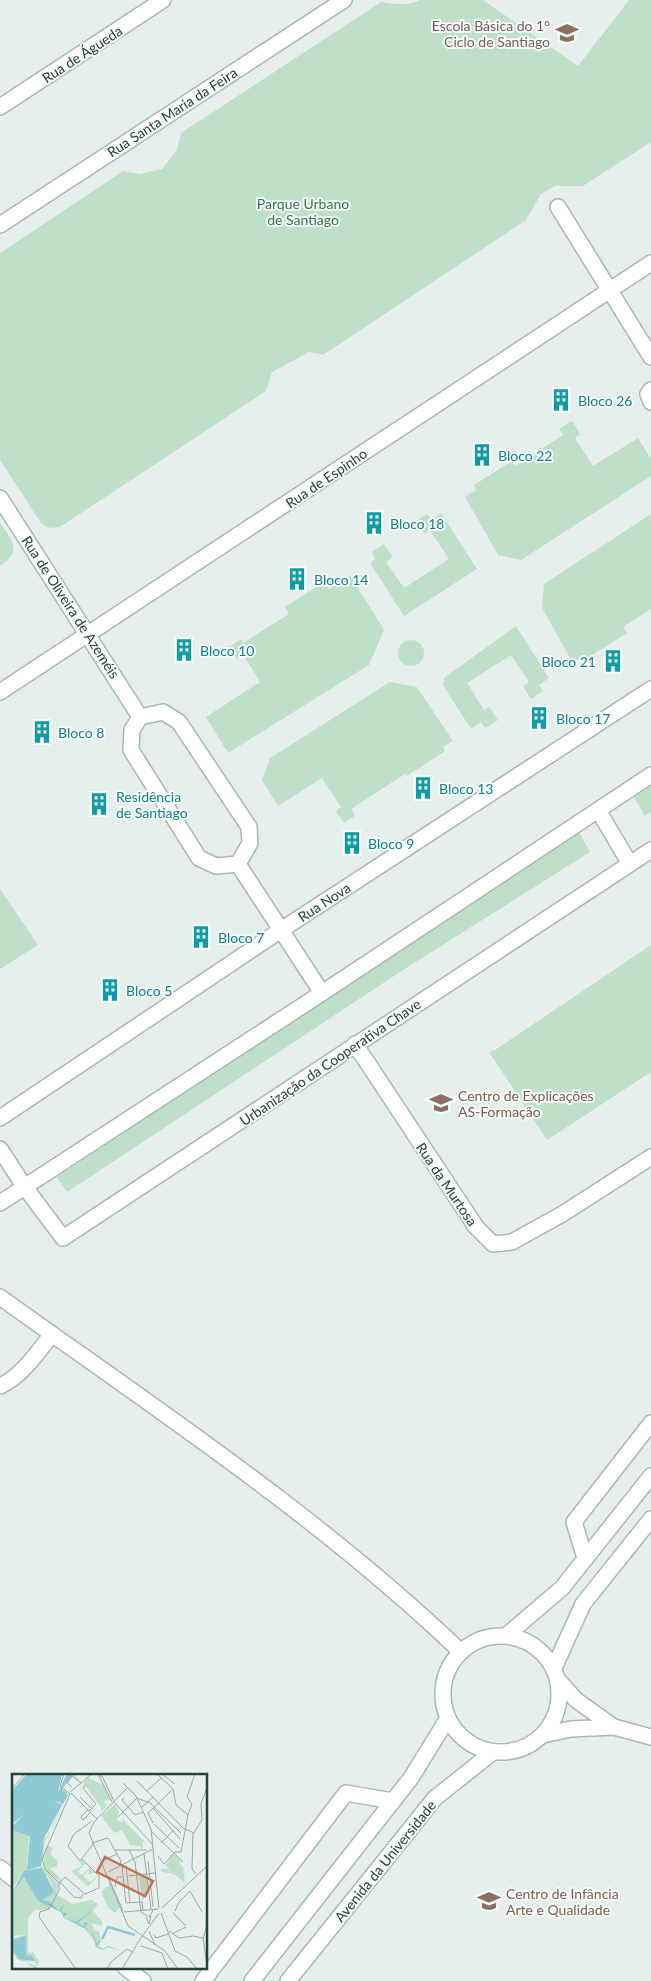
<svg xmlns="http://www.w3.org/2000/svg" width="651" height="1981" viewBox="0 0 651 1981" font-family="Lato,sans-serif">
<rect width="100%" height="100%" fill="#e6efeb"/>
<path fill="#bfe0c8" d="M 420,0 L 483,0 L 578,66 L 629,0 L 651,0 L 651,142 L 583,186 L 555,186 L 541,194 L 526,220 L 323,355 L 309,352 L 272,372 L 266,391 L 60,527 L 49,528 L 41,523 L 0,460 L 0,253 L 123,171 L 140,174 L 162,169 L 177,150 L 181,133 L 381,2 C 394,4 408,6 420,0 Z
M 572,421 L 580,434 L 575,438 L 593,466 L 638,438 L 651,459 L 651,476 L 521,560 L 498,555 L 465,497 L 476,490 L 474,485 L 512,461 L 515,466 L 563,435 L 559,429 Z
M 441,513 L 477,569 L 404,616 L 370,563 L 375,559 L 372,552 L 384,544 L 393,557 L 386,562 L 404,588 L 449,559 L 430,530 L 424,533 L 416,521 L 427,514 L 431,519 Z
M 651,514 L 651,609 L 623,627 L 627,633 L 586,659 L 584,656 L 573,663 L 542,608 L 544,584 Z
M 0,522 C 12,541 23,551 0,566 Z
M 350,575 L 384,630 L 369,665 L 228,753 L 206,717 L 260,682 L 244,656 L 237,659 L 229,647 L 241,639 L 243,643 L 289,614 L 285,607 L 324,582 L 329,589 Z
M 516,626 L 549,678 L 539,685 L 543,691 L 531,699 L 523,686 L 529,682 L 511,655 L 467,683 L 484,710 L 489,707 L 498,720 L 485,728 L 481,722 L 471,729 L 443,685 L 444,678 Z
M398 653a13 13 0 1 1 26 0a13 13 0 1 1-26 0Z
M 390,682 L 417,687 L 453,741 L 443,747 L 445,751 L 407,776 L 405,774 L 351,809 L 355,816 L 344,823 L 336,811 L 341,807 L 322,778 L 278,806 L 262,780 L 270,758 Z
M 651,786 L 651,812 L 645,816 L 634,797 Z
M 579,832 L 590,852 L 403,970 L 67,1192 L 57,1177 Z
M 0,889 L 38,945 L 0,969 Z
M 651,945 L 651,1072 L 547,1140 L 489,1052 L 495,1050 Z"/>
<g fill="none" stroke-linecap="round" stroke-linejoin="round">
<defs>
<path id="street" d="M 0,107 L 163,0
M 558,207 L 651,357
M 0,225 L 344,0
M 651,390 L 648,394 L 651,402
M 0,498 L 140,717
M 0,692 L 651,263
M 163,712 L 179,722 L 249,827 L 250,843 L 238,864 L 216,866 L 199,858 L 131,750 L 132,730 L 140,717 Z
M 598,810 L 630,864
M 238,864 L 322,993
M 355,1044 L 476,1227 L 493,1244 L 512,1242 L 564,1213 L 651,1157
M 0,1118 L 281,930 L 651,689
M 0,1149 L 24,1186 L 63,1238 L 651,850
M 0,1203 L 322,993 L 651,775
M 0,1297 C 157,1410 320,1517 460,1651
M 0,1386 C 21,1377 38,1352 52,1334
M 585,1558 L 574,1522 L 651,1423
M 558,1680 L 576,1700 L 614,1727
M 543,1735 L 571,1729 L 614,1727 L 651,1737
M 0,1868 L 14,1879
M 125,1967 L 143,1981
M 203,1981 L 346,1793 L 393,1801"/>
<path id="secondary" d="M 507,1635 L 562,1588 L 651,1476
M443 1694a58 58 0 1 1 116 0a58 58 0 1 1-116 0Z
M 554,1668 L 583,1604 L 651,1519
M 252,1981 L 411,1778 L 448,1718
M 288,1981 L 435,1798 L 493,1752"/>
</defs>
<use href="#street" stroke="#a8b8b2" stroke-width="18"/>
<use href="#secondary" stroke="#a4bbb3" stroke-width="18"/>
<use href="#street" stroke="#fff" stroke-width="15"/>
<use href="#secondary" stroke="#fff" stroke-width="15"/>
</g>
<defs>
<symbol id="school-bare" viewBox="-9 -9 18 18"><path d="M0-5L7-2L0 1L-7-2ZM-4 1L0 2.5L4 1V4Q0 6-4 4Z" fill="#8d6e63" stroke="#f7fbf9" stroke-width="2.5" paint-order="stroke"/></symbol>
<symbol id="building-bare" viewBox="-9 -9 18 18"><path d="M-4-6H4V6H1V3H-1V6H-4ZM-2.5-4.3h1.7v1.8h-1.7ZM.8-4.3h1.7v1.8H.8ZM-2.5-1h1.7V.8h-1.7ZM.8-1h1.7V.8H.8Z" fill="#0f9aa8" stroke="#f7fbf9" stroke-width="2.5" paint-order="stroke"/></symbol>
</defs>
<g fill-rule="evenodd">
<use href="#school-bare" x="551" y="17" width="32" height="32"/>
<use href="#building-bare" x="545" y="384" width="32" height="32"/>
<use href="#building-bare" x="466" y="439" width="32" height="32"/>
<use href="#building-bare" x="358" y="507" width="32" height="32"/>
<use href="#building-bare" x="281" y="563" width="32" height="32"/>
<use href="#building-bare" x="168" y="634" width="32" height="32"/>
<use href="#building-bare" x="597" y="645" width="32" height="32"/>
<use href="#building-bare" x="523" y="702" width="32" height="32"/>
<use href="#building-bare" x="26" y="716" width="32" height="32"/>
<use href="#building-bare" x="407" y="772" width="32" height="32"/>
<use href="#building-bare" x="83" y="788" width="32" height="32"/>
<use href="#building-bare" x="336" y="827" width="32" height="32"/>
<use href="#building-bare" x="185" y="921" width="32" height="32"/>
<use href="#building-bare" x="94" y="974" width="32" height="32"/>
<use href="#school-bare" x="425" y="1087" width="32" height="32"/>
<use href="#school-bare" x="473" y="1885" width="32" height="32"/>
</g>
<g text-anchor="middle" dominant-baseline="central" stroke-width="4" stroke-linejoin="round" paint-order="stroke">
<g font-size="14" fill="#785e54" stroke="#f7fbf9" text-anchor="start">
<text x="550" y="25" text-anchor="end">Escola Básica do 1°<tspan x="550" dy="16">Ciclo de Santiago</tspan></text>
<text x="458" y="1095">Centro de Explicações<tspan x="458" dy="16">AS-Formação</tspan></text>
<text x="506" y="1893">Centro de Infância<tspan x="506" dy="16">Arte e Qualidade</tspan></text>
</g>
<g font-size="14" fill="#24423a" stroke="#f7fbf9">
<text transform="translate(82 54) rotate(-33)">Rua de Águeda</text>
<text transform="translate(172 112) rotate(-33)">Rua Santa Maria da Feira</text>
<text transform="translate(326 478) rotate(-34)">Rua de Espinho</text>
<text transform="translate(71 607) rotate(57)">Rua de Oliveira de Azeméis</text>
<text transform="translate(324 902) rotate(-33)">Rua Nova</text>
<text transform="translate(330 1062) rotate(-34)">Urbanização da Cooperativa Chave</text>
<text transform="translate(447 1184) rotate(56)">Rua da Murtosa</text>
<text transform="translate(385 1861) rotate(-51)">Avenida da Universidade</text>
</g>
<g font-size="14" fill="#2d7a4b" stroke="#f7fbf9">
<text x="303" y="203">Parque Urbano<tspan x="303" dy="16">de Santiago</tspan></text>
</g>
<g font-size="14" fill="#0d838f" stroke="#f7fbf9" text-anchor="start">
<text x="578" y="400">Bloco 26</text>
<text x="498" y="455">Bloco 22</text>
<text x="390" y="523">Bloco 18</text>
<text x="314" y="579">Bloco 14</text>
<text x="200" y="650">Bloco 10</text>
<text x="596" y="661" text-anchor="end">Bloco 21</text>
<text x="556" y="718">Bloco 17</text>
<text x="58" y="732">Bloco 8</text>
<text x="439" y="788">Bloco 13</text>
<text x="116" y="796">Residência<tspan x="116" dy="16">de Santiago</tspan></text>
<text x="368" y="843">Bloco 9</text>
<text x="218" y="937">Bloco 7</text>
<text x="126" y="990">Bloco 5</text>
</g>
</g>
<g transform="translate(12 1774)">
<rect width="195" height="195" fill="#e6efeb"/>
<path d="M 77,4 L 91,11 L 98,26 L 92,27 L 95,32 L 89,38 L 89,33 L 71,9 ZM 50,15 L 55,18 L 56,21 L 50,16 L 44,25 L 51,30 L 50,31 L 46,28 L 42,35 L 24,54 L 21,59 L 35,63 L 37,59 L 25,55 L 38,58 L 45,42 L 49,35 L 36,63 L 34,65 L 29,91 L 47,111 L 44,120 L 61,130 L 80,126 L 86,130 L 81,137 L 91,149 L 89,152 L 80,149 L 82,156 L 88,158 L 88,174 L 72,154 L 64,151 L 68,150 L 56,145 L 49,136 L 29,126 L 40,120 L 25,125 L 38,132 L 37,135 L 22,136 L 16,144 L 16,178 L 19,180 L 20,177 L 28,188 L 25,189 L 26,191 L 24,193 L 28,195 L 24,195 L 14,189 L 26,192 L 22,187 L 11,188 L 5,185 L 0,178 L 0,174 L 7,184 L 0,165 L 14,160 L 0,162 L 0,119 L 11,102 L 18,112 L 12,98 L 0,115 L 0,56 L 10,58 L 4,54 L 5,51 L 15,41 L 23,38 L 7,51 L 10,56 L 18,59 L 45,29 L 35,26 L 28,33 L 35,26 L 46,27 L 44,25 L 44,24 ZM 17,63 L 32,65 L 28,94 L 15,95 ZM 31,95 L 34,103 L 18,107 L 15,99 ZM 36,102 L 42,117 L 26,124 L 18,108 ZM 103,30 L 107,38 L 105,47 L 110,48 L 112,43 L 112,47 L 135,70 L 131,68 L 130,76 L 128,72 L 118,71 L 110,56 L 102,59 L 89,42 ZM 35,71 L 41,74 L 38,80 L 51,92 L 45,87 L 45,93 L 38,94 L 50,106 L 47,108 L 33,95 L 31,83 ZM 162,80 L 169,87 L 167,89 L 171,93 L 173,109 L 162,100 L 150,98 L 149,95 L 155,95 L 160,99 L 153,91 ZM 70,86 L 74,89 L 66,97 L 70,101 L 75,96 L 77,96 L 76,91 L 83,99 L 76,100 L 77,96 L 71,102 L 78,108 L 86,102 L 76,113 L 59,97 L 70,92 L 68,88 L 66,90 ZM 134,101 L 136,118 L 130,127 L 127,102 ZM 98,110 L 108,133 L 103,139 L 97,135 L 89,118 Z" fill="#bfe0c8" fill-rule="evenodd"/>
<path d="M 15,0 L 50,0 L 46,18 L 55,0 L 61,0 L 69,8 L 61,1 L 50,15 L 56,21 L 51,30 L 46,27 L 42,27 L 50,31 L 32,64 L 29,92 L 15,96 L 18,62 L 0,56 L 0,52 L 14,39 L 0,50 L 0,16 ZM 30,94 L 42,117 L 39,120 L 44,118 L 30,126 L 37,127 L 47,136 L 52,131 L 49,137 L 55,140 L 52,143 L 60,147 L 65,142 L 61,147 L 64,148 L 82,135 L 66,149 L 72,152 L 73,148 L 76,149 L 73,153 L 81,159 L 84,169 L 90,165 L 85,172 L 91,175 L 96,172 L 111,178 L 96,173 L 91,176 L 84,173 L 80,158 L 52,144 L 49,138 L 26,127 L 12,103 L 0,119 L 12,97 ZM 14,162 L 14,180 L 19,184 L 16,178 L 16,175 L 16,178 L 23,186 L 22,187 L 7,185 L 0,174 L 0,166 L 3,171 L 1,166 L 5,164 L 7,170 L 6,164 Z" fill="#8ec9d4"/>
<path fill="none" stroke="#8ec9d4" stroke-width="2.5" d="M 90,165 L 96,153 L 123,161"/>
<path fill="none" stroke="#98aaa4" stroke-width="1" d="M 52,0 L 48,12 L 58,20M 86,0 L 100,28M 145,0 L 161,15M 150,0 L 163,10M 87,2 L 90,2 L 102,27M 125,7 L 171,54 L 182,59M 111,9 L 124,22 L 139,55 L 147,134M 73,11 L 71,14 L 84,30 L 77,37M 60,13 L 55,9 L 60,2 L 69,9M 116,13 L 82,48 L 77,59 L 116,152 L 153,177 L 166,195M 0,14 L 13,0M 135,17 L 149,4M 58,18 L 80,0M 59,19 L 85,45M 68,23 L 79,34M 175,23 L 183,0M 175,23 L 180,30 L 176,41M 112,24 L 110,26 L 123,41 L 131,38M 125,24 L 138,29 L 169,59M 102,28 L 140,70M 129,34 L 141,23M 141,34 L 168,65M 76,36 L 69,43 L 71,46 L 79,38M 106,43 L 125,24M 80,47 L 62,60 L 56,72 L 68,87 L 81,70M 141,49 L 136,39 L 160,16M 142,50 L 167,74M 139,57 L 171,88M 80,69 L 96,64 L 109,87 L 108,92M 149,69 L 161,57M 103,76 L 135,76M 117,76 L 123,88 L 129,138 L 137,143 L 142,135M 132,79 L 139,135M 146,82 L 152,90 L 163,78 L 169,78 L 176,41 L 164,31 L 161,15M 90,87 L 105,80M 136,87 L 141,133M 114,91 L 118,129M 114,93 L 110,93 L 114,129 L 130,128 L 131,136M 96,98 L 141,75M 184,100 L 180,95 L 181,60 L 190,46 L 189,30 L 195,13M 122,101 L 117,102 L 143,99M 96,102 L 111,137M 48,108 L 62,123 L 69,124 L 71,120M 47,109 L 33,95 L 30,85 L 58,20M 103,113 L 105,103 L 111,103M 178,117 L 190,138M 150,134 L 195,92M 163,137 L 167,128 L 178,117M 112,138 L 146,135M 149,139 L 163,177 L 175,183 L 185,195M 161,139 L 174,152M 134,143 L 137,150 L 139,142M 137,157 L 143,171M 157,157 L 167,164 L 181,162 L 191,164 L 194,185M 160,160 L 174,153M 142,161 L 144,164 L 156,160M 191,165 L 195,150M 124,171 L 147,139M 129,172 L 150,179 L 156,195M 64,195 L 27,143 L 28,138 L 37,135 L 47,116 L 47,109 L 53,103 L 73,120 L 87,114 L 87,102 L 70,85M 95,195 L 99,188 L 115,175 L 120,178M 110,195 L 124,172"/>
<path fill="#c07456" fill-opacity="0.15" stroke="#c07456" stroke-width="2.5" d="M 93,83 L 141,107 L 133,122 L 85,98 Z"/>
<rect width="195" height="195" fill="none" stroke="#24423a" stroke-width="2.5"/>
</g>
</svg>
